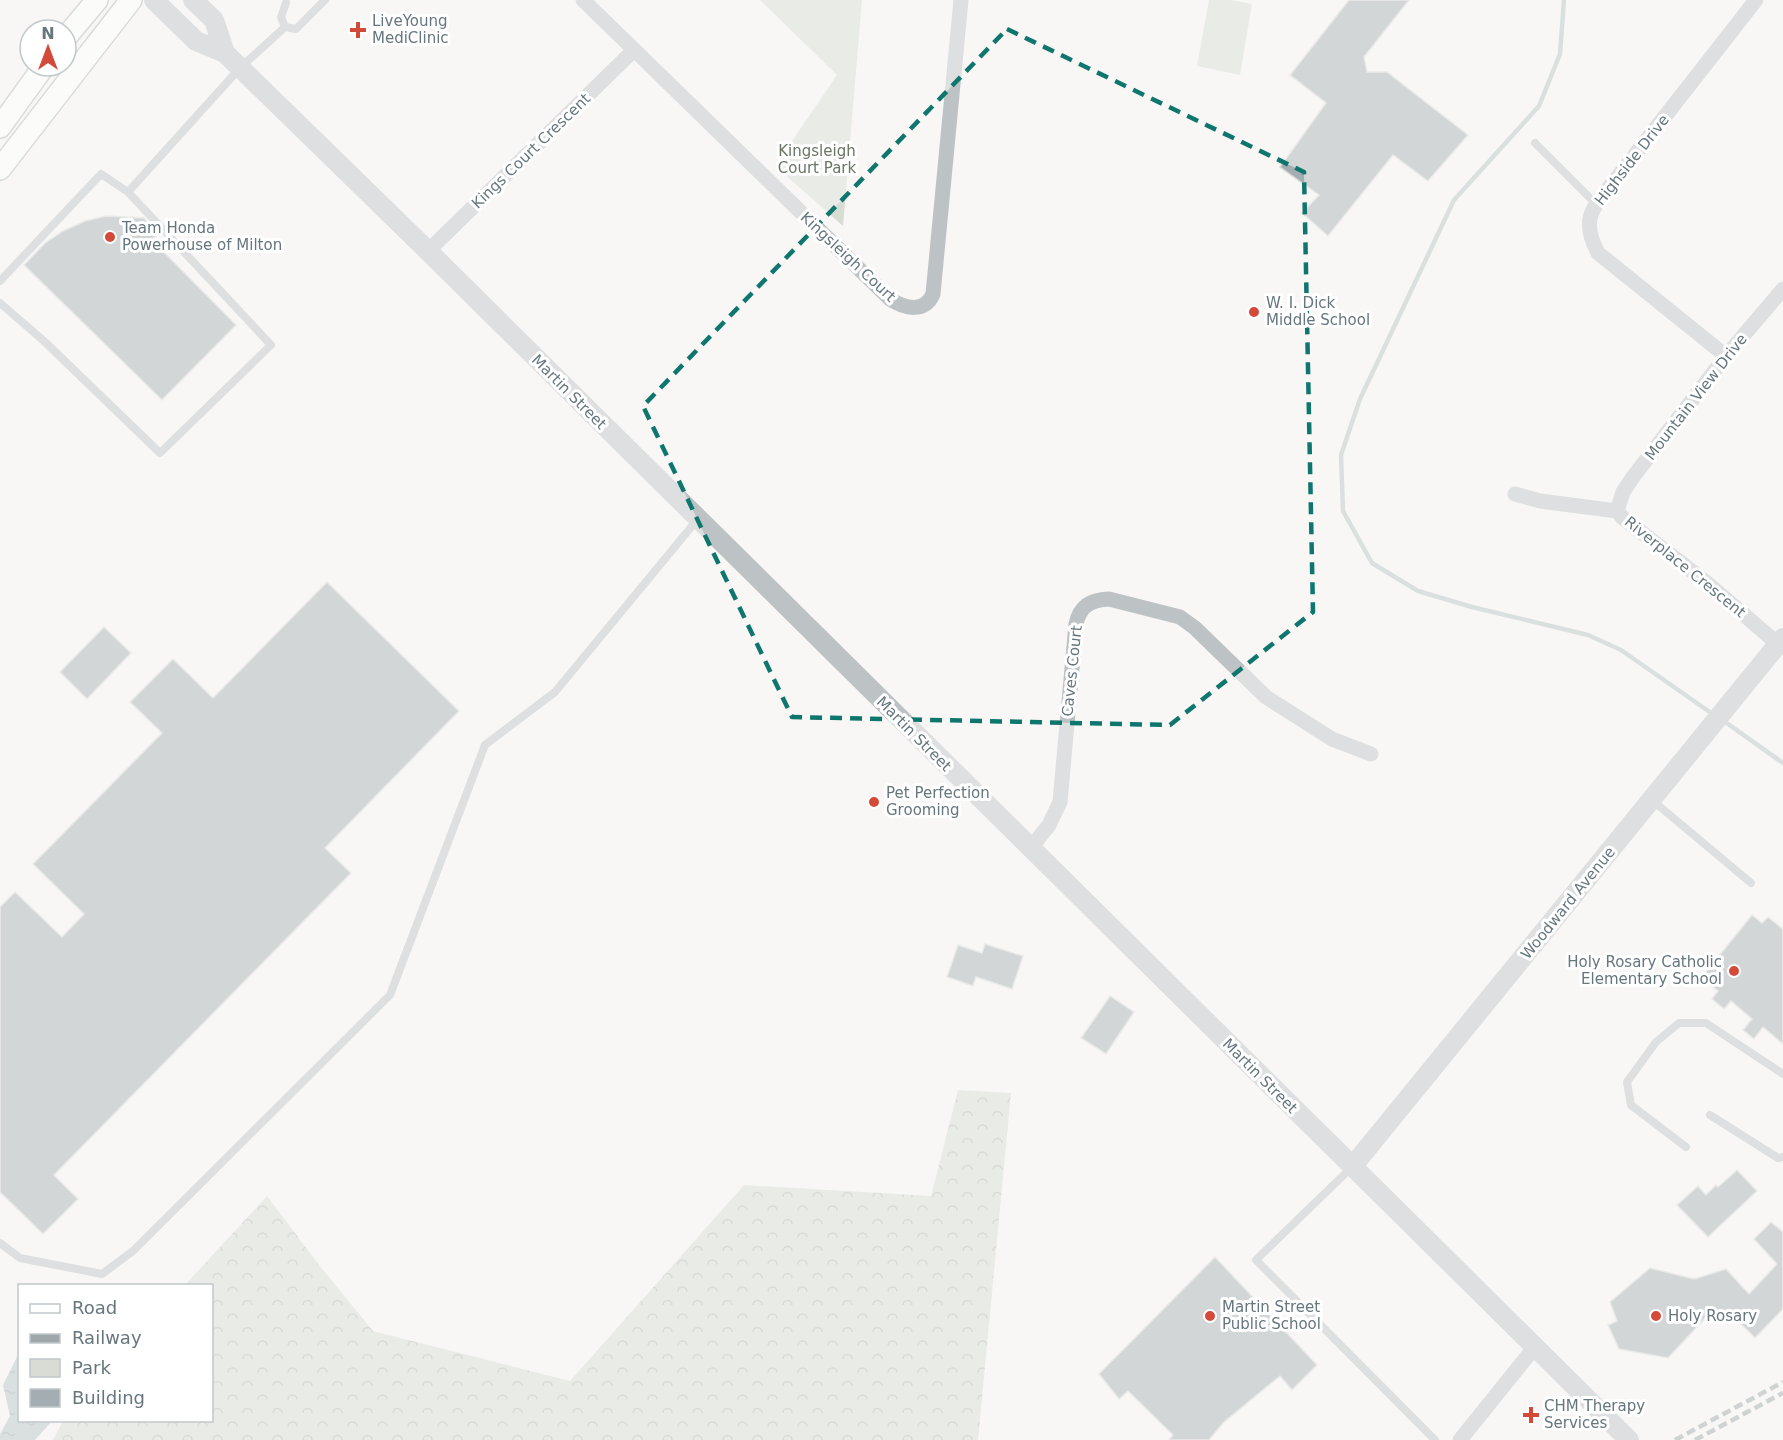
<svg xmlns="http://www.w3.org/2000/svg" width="1783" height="1440" viewBox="0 0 1783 1440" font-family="'DejaVu Sans',sans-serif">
<defs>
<pattern id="forest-crowns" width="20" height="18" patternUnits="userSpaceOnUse" patternTransform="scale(1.5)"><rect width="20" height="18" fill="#d8dcd5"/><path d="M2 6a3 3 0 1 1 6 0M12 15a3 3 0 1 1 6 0" fill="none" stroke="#b3b7b2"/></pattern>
<pattern id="water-ripples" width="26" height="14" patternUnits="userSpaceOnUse" patternTransform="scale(1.5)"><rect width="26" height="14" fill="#b6c3c6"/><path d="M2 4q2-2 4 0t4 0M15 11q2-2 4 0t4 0" fill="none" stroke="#98a3a6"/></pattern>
</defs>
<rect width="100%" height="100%" fill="#f8f7f5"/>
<path fill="url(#forest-crowns)" d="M 958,1090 L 1011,1093 L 978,1440 L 53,1440 L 63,1421 L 212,1420 L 212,1286 L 185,1285 L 267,1196 L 320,1266 L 373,1331 L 570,1381 L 744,1185 L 931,1196 Z"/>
<path fill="#d8dcd5" d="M 760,0 L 862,0 L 843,226 L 775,166 L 837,75 Z
M 1209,0 L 1231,0 L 1252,4 L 1240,75 L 1197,66 Z"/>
<path fill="url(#water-ripples)" d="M 18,1355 L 19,1355 L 20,1420 L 52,1421 L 35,1440 L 0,1440 L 0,1434 L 10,1416 L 3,1385 Z"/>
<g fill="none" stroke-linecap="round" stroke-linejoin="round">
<path stroke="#b6c3c6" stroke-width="4.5" d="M 1564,0 L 1560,54 L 1539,106 L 1454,200 L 1360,399 L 1341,455 L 1343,511 L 1372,563 L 1418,591 L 1472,607 L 1588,635 L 1621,650 L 1714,715
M 1721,719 L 1783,763"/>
</g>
<path fill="#a4aeb2" stroke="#d9d9d8" stroke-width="1.5" d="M 1349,0 L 1409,0 L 1364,57 L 1367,72 L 1387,72 L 1468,135 L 1428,181 L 1393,155 L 1328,236 L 1302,213 L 1319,195 L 1280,167 L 1326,103 L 1290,75 Z
M 106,216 L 144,218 L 158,233 L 152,240 L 236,325 L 162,400 L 24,265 L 45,243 L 63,231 L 85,221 Z
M 327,582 L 459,711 L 325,848 L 351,873 L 54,1175 L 78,1199 L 43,1234 L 0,1192 L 0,907 L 15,892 L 62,937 L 84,914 L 33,864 L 162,733 L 130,702 L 173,659 L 213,698 Z
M 104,627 L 131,653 L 87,699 L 60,672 Z
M 1752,915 L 1762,923 L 1768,917 L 1783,929 L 1783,1044 L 1763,1027 L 1754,1039 L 1743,1030 L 1752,1019 L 1731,1001 L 1724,1009 L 1712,999 L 1718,991 L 1701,978 Z
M 985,944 L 1023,956 L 1012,989 L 976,977 L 973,986 L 947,977 L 958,945 L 982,953 Z
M 1110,996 L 1134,1012 L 1106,1054 L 1081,1038 Z
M 1737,1170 L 1757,1191 L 1708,1237 L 1677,1205 L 1698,1186 L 1706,1195 L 1716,1185 L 1718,1187 Z
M 1771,1222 L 1783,1232 L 1783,1309 L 1755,1338 L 1734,1317 L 1715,1321 L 1712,1311 L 1668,1358 L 1619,1349 L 1608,1325 L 1617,1321 L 1610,1302 L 1650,1268 L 1694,1279 L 1726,1269 L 1749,1294 L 1777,1264 L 1754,1239 Z
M 1215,1257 L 1317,1365 L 1292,1390 L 1280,1376 L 1223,1423 L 1209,1440 L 1169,1440 L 1173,1435 L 1128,1391 L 1119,1399 L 1099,1374 Z"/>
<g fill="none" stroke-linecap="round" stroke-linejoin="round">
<defs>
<path id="secondary" d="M 66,37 L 97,0
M 0,127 L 44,66
M 0,169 L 131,0"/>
</defs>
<use href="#secondary" stroke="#b2b8bc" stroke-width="24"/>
<path stroke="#bdc2c5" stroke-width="8" d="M 285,27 L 281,17 L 286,3
M 1535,143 L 1596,204
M 0,281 L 101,174 L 128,192
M 0,303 L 45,342 L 160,453 L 271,345 L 128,192 L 240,68 L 285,27 L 296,29 L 325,0
M 1652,800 L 1751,883
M 1710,1115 L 1778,1158 L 1783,1157
M 1686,1147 L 1631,1105 L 1627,1082 L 1656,1042 L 1679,1023 L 1706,1023 L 1783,1074
M 1352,1167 L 1256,1260 L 1435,1440
M 0,1243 L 20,1258 L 102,1274 L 133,1251 L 390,995 L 485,745 L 555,692 L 697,520"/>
<path stroke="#bdc2c5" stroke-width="15" d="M 583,0 L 890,299 C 905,309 925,313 933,294 L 961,0
M 428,251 L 634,50
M 1726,356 L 1598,253 C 1579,217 1594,207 1616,179 L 1756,0
M 1515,494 L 1540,501 L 1617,511 L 1623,518 L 1707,583 L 1778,644
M 1617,511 L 1623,492 L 1633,477 L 1726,356 L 1783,289
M 1030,849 L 1049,825 L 1060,802 L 1076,624 C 1080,606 1090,600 1109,599 L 1180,617 L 1195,628 L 1266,697 L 1332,739 L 1371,754
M 1460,1440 L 1534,1348"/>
<path stroke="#bdc2c5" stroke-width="20" d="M 154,0 L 196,41 L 225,53 L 428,251 L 1629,1440
M 193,0 L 214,20 L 225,53
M 1352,1167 L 1783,638"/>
<use href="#secondary" stroke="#fff" stroke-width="21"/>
<path stroke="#9fa7ab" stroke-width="4.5" stroke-dasharray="9 4.5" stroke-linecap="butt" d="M 1675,1440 L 1783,1382
M 1695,1440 L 1783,1393"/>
</g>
<path d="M0 0H1783V1440H0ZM 1007,29 L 1304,172 L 1313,612 L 1170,725 L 792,717 L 643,406 Z" fill="#f8f7f5" fill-opacity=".55" fill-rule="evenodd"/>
<path fill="none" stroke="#0f766e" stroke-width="4.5" stroke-dasharray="12 8" stroke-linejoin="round" d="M 1007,29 L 1304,172 L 1313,612 L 1170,725 L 792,717 L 643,406 Z"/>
<g fill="#d44a39" stroke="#fff" stroke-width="2">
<path d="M355 21h6v6h6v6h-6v6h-6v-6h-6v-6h6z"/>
<circle cx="110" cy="237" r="6"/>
<circle cx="1254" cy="312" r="6"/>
<circle cx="874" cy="802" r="6"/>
<circle cx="1734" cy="971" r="6"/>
<circle cx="1210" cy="1316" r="6"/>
<circle cx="1656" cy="1316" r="6"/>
<path d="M1528 1406h6v6h6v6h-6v6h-6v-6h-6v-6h6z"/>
</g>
<g text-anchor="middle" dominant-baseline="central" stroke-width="6" stroke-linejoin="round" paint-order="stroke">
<g font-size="15" fill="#65767e" stroke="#fff" text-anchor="start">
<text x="372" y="21">LiveYoung<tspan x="372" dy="17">MediClinic</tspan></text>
<text x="122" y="228">Team Honda<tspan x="122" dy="17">Powerhouse of Milton</tspan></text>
<text x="1266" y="303">W. I. Dick<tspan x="1266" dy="17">Middle School</tspan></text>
<text x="886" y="793">Pet Perfection<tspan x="886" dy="17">Grooming</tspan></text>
<text x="1722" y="962" text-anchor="end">Holy Rosary Catholic<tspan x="1722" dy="17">Elementary School</tspan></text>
<text x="1222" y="1307">Martin Street<tspan x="1222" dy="17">Public School</tspan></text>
<text x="1668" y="1316">Holy Rosary</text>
<text x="1544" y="1406">CHM Therapy<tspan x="1544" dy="17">Services</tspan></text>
</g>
<g font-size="15" fill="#65767e" stroke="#fff">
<text transform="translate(531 151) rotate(-44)">Kings Court Crescent</text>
<text transform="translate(1632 160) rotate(-52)">Highside Drive</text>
<text transform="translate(848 257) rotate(43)">Kingsleigh Court</text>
<text transform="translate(569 392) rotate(45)">Martin Street</text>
<text transform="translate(1696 397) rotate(-52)">Mountain View Drive</text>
<text transform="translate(1685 567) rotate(39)">Riverplace Crescent</text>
<text transform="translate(1072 671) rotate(-84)">Caves Court</text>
<text transform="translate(914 734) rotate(45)">Martin Street</text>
<text transform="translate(1568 903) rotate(-51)">Woodward Avenue</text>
<text transform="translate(1260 1076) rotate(45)">Martin Street</text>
</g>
<g font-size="15" fill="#697664" stroke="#fff">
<text x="817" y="151">Kingsleigh<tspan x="817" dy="17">Court Park</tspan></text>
</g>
</g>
<rect x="18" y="1284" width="195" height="138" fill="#ffffff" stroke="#c1c8cb" stroke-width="1.5"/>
<rect x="30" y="1304" width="30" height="9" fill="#ffffff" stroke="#c1c8cb" stroke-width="1.5"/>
<text x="72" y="1314" font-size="18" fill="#65767e">Road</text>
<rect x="30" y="1334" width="30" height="9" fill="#9fa7ab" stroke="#c1c8cb" stroke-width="1.5"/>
<text x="72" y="1344" font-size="18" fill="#65767e">Railway</text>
<rect x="30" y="1359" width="30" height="18" fill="#d8dcd5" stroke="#c1c8cb" stroke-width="1.5"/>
<text x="72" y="1374" font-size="18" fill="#65767e">Park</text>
<rect x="30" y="1389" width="30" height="18" fill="#a4aeb2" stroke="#c1c8cb" stroke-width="1.5"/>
<text x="72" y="1404" font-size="18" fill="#65767e">Building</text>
<g transform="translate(48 48)"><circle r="28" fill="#ffffff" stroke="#c1c8cb" stroke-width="1.5"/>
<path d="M0-4.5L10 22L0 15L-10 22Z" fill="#d44a39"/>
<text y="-9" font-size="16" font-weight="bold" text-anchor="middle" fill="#65767e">N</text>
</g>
</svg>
